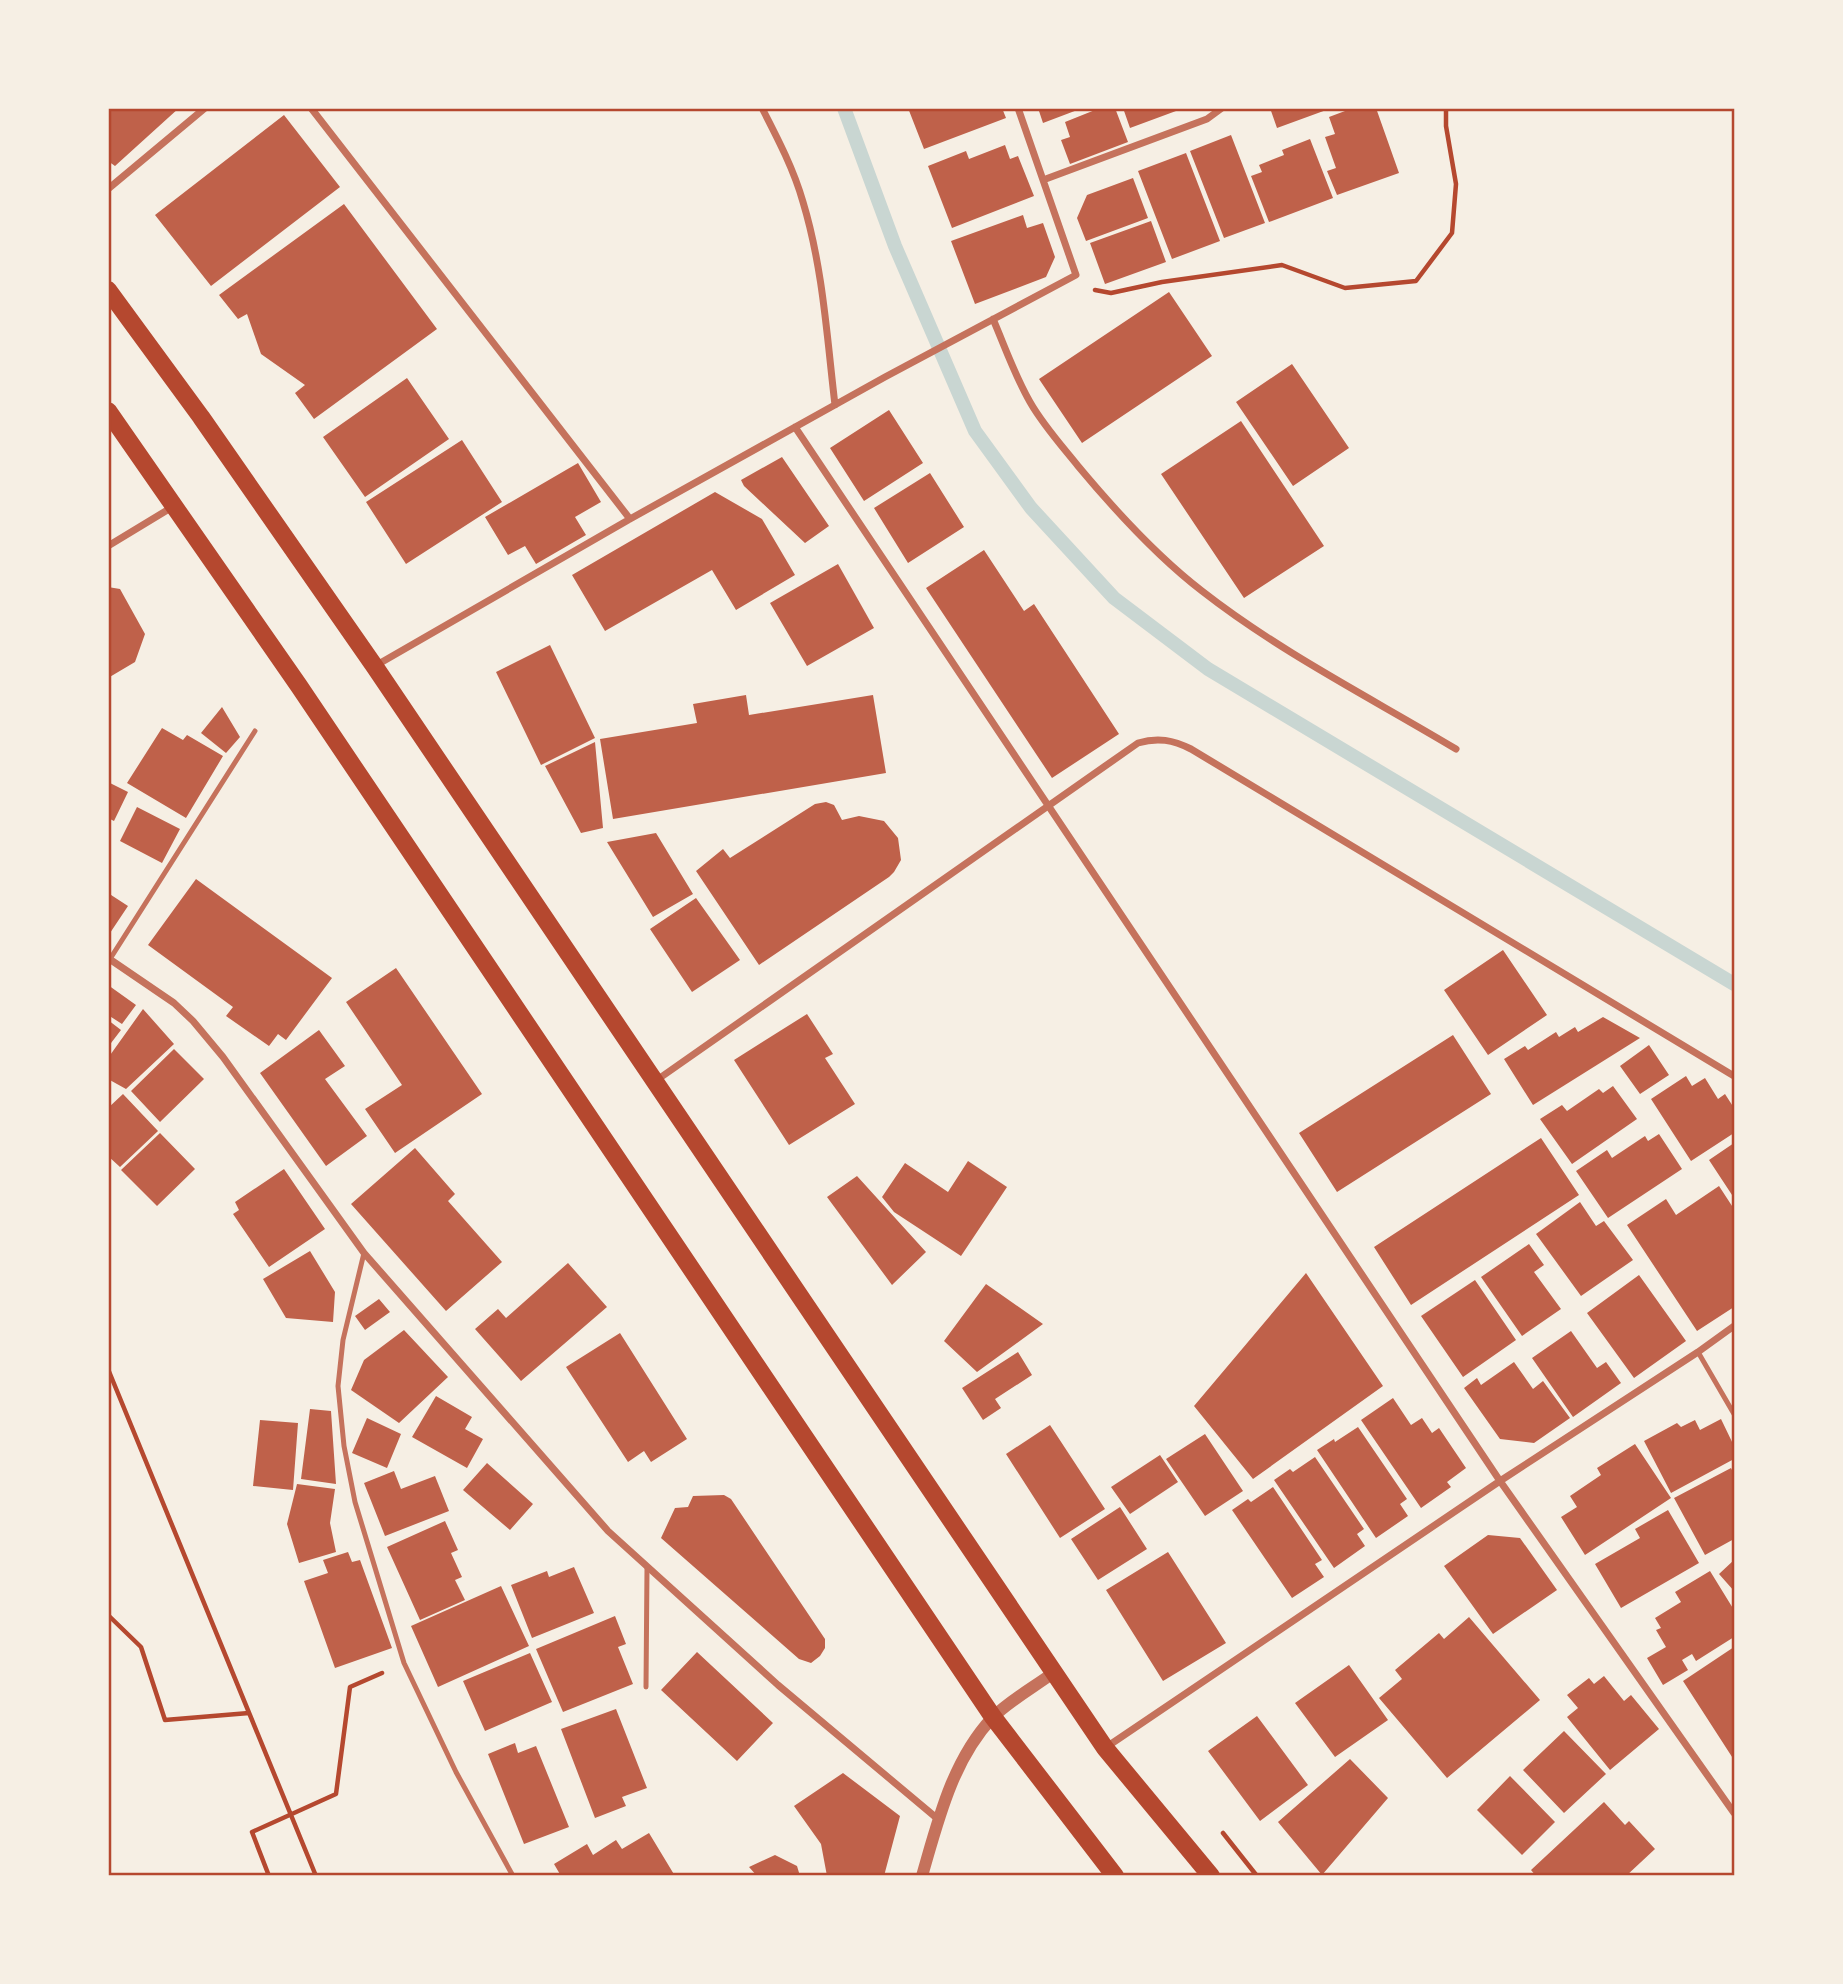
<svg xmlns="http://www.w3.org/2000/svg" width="1843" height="1984" viewBox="0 0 1843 1984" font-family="Rubik,sans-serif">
<rect width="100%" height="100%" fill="#f6efe4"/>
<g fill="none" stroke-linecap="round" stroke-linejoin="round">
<path stroke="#c9d6d2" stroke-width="14" d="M 844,108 L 895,246 L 975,431 L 1031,508 L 1114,598 L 1208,669 L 1734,984"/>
</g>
<path fill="#bf614a" d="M 108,108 L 179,108 L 115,166 L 108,161 Z
M 908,108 L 1002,108 L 1006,118 L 924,149 Z
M 1038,108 L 1080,108 L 1080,109 L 1043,123 Z
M 1100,108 L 1115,108 L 1128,142 L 1070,164 L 1061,140 L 1070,137 L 1065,122 Z
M 1123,108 L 1175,108 L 1176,111 L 1130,128 Z
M 1270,108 L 1329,108 L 1329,109 L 1277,128 Z
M 1353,108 L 1376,108 L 1399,173 L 1337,195 L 1327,171 L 1336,168 L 1325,137 L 1335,134 L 1329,117 Z
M 284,115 L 340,187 L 211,286 L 155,215 Z
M 1231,135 L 1265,223 L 1224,238 L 1190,151 Z
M 1310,139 L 1333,198 L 1269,222 L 1251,176 L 1262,172 L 1259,165 L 1284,155 L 1282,150 Z
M 1005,145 L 1010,159 L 1018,156 L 1034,196 L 952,228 L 928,166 L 966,151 L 969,159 Z
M 1186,153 L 1220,241 L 1172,259 L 1138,171 Z
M 1133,178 L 1148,218 L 1086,241 L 1077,218 L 1087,195 Z
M 344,204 L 437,329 L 314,419 L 295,393 L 305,385 L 261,354 L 247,314 L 238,319 L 219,295 Z
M 1023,215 L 1027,228 L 1043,223 L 1055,257 L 1046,277 L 975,304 L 951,241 Z
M 1151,221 L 1166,262 L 1105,284 L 1090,243 Z
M 1169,292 L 1212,356 L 1082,443 L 1039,379 Z
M 1292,364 L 1349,448 L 1293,486 L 1236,402 Z
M 407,378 L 449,439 L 365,497 L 323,437 Z
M 889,410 L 923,463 L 864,501 L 830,448 Z
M 1241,421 L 1324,546 L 1244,598 L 1161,474 Z
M 462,440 L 502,502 L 406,564 L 366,502 Z
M 782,457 L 829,526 L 805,543 L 744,486 L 741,480 Z
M 578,463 L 601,502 L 575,517 L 586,535 L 536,564 L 525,546 L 508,555 L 485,517 Z
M 930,473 L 964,527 L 908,563 L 874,508 Z
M 715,492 L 762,519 L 795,575 L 736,610 L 712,570 L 605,631 L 572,575 Z
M 984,550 L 1024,611 L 1034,604 L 1119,734 L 1052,778 L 926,588 Z
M 838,564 L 874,628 L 807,666 L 770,603 Z
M 108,587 L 120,589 L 145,634 L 135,662 L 108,678 Z
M 550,645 L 595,738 L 541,765 L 496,672 Z
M 746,695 L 749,715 L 873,695 L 886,773 L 613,819 L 600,739 L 697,723 L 693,704 Z
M 222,707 L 240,737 L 226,753 L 201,733 Z
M 162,728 L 183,740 L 187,735 L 223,756 L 186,818 L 127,783 Z
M 595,742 L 603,828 L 581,833 L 545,766 Z
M 108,782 L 128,792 L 114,821 L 108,818 Z
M 826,802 L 834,805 L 842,820 L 859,816 L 884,821 L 898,838 L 901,860 L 894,872 L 889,877 L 759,965 L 696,871 L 723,849 L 730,858 L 815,804 Z
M 137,807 L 180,829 L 162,863 L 120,841 Z
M 656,833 L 693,894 L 653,917 L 607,842 Z
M 196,879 L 332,978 L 286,1040 L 278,1034 L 269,1046 L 226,1016 L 233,1007 L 148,945 Z
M 108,893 L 128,906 L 108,936 Z
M 696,898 L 740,960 L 692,992 L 650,929 Z
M 1503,950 L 1547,1015 L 1488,1055 L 1444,990 Z
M 396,968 L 482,1094 L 395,1153 L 365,1109 L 402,1085 L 346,1002 Z
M 108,985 L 136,1005 L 122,1024 L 108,1015 Z
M 143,1009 L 174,1044 L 126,1089 L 108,1079 L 108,1058 Z
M 807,1014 L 833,1054 L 825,1058 L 855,1104 L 789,1145 L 734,1060 Z
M 1603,1017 L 1640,1038 L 1533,1105 L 1504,1059 L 1525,1046 L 1528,1050 L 1556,1032 L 1559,1037 L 1575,1027 L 1578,1032 Z
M 108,1020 L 121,1030 L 108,1047 Z
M 319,1030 L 345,1066 L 325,1079 L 367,1136 L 326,1166 L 260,1073 Z
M 1453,1035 L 1491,1094 L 1337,1192 L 1299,1133 Z
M 1649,1045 L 1669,1075 L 1640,1094 L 1620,1066 Z
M 174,1049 L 204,1079 L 160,1122 L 131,1091 Z
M 1686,1076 L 1692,1086 L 1705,1078 L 1718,1099 L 1725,1094 L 1734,1108 L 1734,1133 L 1691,1161 L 1651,1099 Z
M 1613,1086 L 1637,1119 L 1572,1164 L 1540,1119 L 1562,1105 L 1567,1111 L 1599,1089 L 1603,1093 Z
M 123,1094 L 158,1131 L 120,1167 L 108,1156 L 108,1108 Z
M 160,1133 L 195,1169 L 157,1206 L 121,1170 Z
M 1659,1134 L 1682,1169 L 1608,1218 L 1576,1171 L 1607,1150 L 1612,1158 L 1645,1136 L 1648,1141 Z
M 1541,1138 L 1579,1195 L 1411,1305 L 1374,1247 Z
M 1734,1143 L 1734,1198 L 1709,1160 Z
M 415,1148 L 455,1194 L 448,1201 L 502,1262 L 446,1311 L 351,1204 Z
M 968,1161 L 1007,1187 L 961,1256 L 894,1212 L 882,1197 L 905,1163 L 948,1192 Z
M 284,1169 L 325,1229 L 269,1267 L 233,1214 L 239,1210 L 235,1202 Z
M 857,1176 L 926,1252 L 892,1285 L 827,1197 Z
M 1719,1186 L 1734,1209 L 1734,1307 L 1697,1331 L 1627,1225 L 1666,1199 L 1676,1215 Z
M 1580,1202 L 1596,1226 L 1604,1221 L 1633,1260 L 1581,1296 L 1536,1234 Z
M 1529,1244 L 1544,1265 L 1534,1272 L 1561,1309 L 1522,1336 L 1481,1277 Z
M 310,1251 L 335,1292 L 333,1322 L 286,1318 L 263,1279 Z
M 568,1263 L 607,1307 L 521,1381 L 475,1329 L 498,1309 L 506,1318 Z
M 1306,1273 L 1383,1386 L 1253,1479 L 1194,1406 Z
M 1639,1275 L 1686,1341 L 1634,1378 L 1587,1313 Z
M 1475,1280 L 1516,1340 L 1463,1377 L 1421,1316 Z
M 986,1284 L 1043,1324 L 977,1372 L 944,1341 Z
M 379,1299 L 390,1312 L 365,1330 L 355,1316 Z
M 404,1330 L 448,1377 L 399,1423 L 351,1390 L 364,1360 Z
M 1571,1331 L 1597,1368 L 1606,1362 L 1621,1383 L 1573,1417 L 1532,1358 Z
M 620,1333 L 687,1439 L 651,1462 L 644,1451 L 628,1462 L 566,1367 Z
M 1018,1352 L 1032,1375 L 995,1399 L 1001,1408 L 983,1420 L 962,1388 Z
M 1514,1362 L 1533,1389 L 1543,1381 L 1570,1418 L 1534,1443 L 1500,1439 L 1464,1388 L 1477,1378 L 1481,1385 Z
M 436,1396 L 472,1417 L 465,1429 L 483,1439 L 467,1468 L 412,1437 Z
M 1393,1398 L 1411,1425 L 1422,1418 L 1432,1433 L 1439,1428 L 1466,1468 L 1447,1482 L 1451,1487 L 1421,1508 L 1361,1420 Z
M 310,1409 L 331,1411 L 336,1484 L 301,1479 Z
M 367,1418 L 401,1434 L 387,1468 L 352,1453 Z
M 1721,1419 L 1734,1446 L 1734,1459 L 1671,1493 L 1644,1441 L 1677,1423 L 1681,1427 L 1695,1420 L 1700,1430 Z
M 260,1420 L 298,1423 L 293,1490 L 253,1486 Z
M 1050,1425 L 1105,1509 L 1060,1538 L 1006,1454 Z
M 1358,1427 L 1407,1499 L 1400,1504 L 1408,1516 L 1376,1538 L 1317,1450 L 1334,1439 L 1335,1442 Z
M 1205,1434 L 1243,1491 L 1205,1516 L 1166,1459 Z
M 1635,1444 L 1671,1498 L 1585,1555 L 1561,1517 L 1577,1507 L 1570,1496 L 1601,1475 L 1597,1468 Z
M 1160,1455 L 1178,1482 L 1130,1514 L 1111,1487 Z
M 1315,1457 L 1364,1529 L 1357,1534 L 1365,1546 L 1334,1568 L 1274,1480 L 1290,1469 L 1293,1472 Z
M 487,1463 L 533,1504 L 510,1530 L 463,1490 Z
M 1731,1468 L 1734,1474 L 1734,1539 L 1705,1555 L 1674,1498 Z
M 394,1471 L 401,1489 L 435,1476 L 449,1511 L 385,1536 L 364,1483 Z
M 297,1484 L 335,1489 L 330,1523 L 336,1552 L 299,1563 L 287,1524 Z
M 1273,1487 L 1322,1560 L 1315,1564 L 1324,1577 L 1292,1598 L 1232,1510 L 1248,1499 L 1251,1502 Z
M 724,1495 L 731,1499 L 825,1639 L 825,1648 L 820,1656 L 811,1663 L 799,1659 L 661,1538 L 675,1508 L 688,1507 L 693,1496 Z
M 1120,1507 L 1147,1549 L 1098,1580 L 1071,1539 Z
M 1668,1510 L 1699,1563 L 1621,1608 L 1595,1564 L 1640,1538 L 1635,1529 Z
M 445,1521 L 458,1550 L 451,1553 L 462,1577 L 455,1580 L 465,1600 L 420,1620 L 387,1547 Z
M 1488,1535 L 1520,1538 L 1557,1590 L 1493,1634 L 1444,1566 Z
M 348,1552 L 352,1562 L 360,1560 L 392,1648 L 335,1668 L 304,1581 L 328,1573 L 323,1560 Z
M 1168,1552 L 1226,1643 L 1163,1681 L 1106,1590 Z
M 1734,1560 L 1734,1591 L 1719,1574 Z
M 574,1567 L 594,1613 L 532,1638 L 511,1585 L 547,1571 L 549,1577 Z
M 1710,1571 L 1734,1610 L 1734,1637 L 1696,1661 L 1692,1654 L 1682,1660 L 1688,1670 L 1663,1685 L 1647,1658 L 1666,1647 L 1656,1630 L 1661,1628 L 1655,1618 L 1681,1602 L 1675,1592 Z
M 501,1586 L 529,1646 L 438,1687 L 411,1626 Z
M 615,1616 L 626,1644 L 618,1647 L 633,1684 L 563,1712 L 536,1649 Z
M 1469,1617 L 1540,1700 L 1447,1778 L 1379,1698 L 1402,1679 L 1395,1670 L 1439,1633 L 1444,1639 Z
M 1734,1647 L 1734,1760 L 1683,1681 Z
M 697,1652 L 773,1723 L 737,1761 L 661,1690 Z
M 530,1653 L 552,1702 L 485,1731 L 463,1681 Z
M 1349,1665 L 1388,1720 L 1335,1757 L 1295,1703 Z
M 1604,1676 L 1624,1701 L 1631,1695 L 1659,1729 L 1610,1770 L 1567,1717 L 1578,1708 L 1567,1695 L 1589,1678 L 1594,1684 Z
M 616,1709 L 647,1788 L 622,1797 L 626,1806 L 595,1818 L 561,1729 Z
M 1257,1716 L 1308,1785 L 1260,1821 L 1208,1751 Z
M 1564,1731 L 1606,1774 L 1564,1813 L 1523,1770 Z
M 515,1743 L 518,1753 L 536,1746 L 569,1827 L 524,1844 L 488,1754 Z
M 1350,1759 L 1388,1798 L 1322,1875 L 1278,1822 Z
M 843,1773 L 900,1816 L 884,1876 L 827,1876 L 821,1844 L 794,1806 Z
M 1510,1776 L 1555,1822 L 1522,1855 L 1477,1810 Z
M 1604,1802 L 1625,1825 L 1629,1821 L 1655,1849 L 1626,1876 L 1536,1876 L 1531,1870 Z
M 649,1833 L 675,1876 L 561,1876 L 554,1864 L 587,1844 L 593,1855 L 616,1840 L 622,1849 Z
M 775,1855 L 797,1866 L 800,1876 L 757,1876 L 749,1867 Z"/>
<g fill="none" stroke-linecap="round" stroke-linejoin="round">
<path stroke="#b5482f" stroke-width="4.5" d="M 1095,290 L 1111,293 L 1162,282 L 1282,265 L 1345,288 L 1416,281 L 1452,233 L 1456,184 L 1446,126 L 1446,108
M 108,1369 L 316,1876
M 108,1615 L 141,1647 L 165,1720 L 249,1713
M 1223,1833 L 1257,1876
M 269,1876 L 252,1832 L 336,1794 L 350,1687 L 382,1673"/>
<path stroke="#c5725c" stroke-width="5" d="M 110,959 L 255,731
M 364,1253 L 343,1340 L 338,1386 L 344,1446 L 355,1502 L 404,1663 L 456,1772 L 513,1876
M 1698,1352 L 1734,1414
M 646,1687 L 647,1568"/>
<path stroke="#c5725c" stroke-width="7" d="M 311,108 L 630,519
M 762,108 C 778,139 794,170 803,202 C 823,268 827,338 835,405
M 1043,180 L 1207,119 L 1222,108
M 108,189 L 205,108
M 993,319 C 1005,347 1015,376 1030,402 C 1043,425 1062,446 1078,466 C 1113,508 1159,558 1202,591 C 1280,652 1371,698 1456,749
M 795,427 L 1500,1481 L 1734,1813
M 108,546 L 174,506
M 375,666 L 630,519 L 885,377 L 1076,275 L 1018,108
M 108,958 L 174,1003 L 193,1021 L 223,1057 L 364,1253 L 608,1531 L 778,1685 L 939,1820
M 654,1082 L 1138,743 C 1158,737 1173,740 1191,749 L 1734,1076
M 1105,1748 L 1500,1481 L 1698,1352 L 1734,1326"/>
<path stroke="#c5725c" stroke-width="12" d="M 922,1876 C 938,1821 952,1761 992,1718 C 1009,1701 1034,1687 1053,1673"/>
<path stroke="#b5482f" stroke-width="18" d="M 108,290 L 201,417 L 375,667 L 1105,1748 L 1211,1876
M 108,411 L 299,686 L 993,1717 L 1115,1876"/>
</g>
<rect width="1843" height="1984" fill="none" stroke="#f6efe4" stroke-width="220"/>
<rect x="110" y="110" width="1623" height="1764" fill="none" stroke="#b5482f" stroke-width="2.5"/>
</svg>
